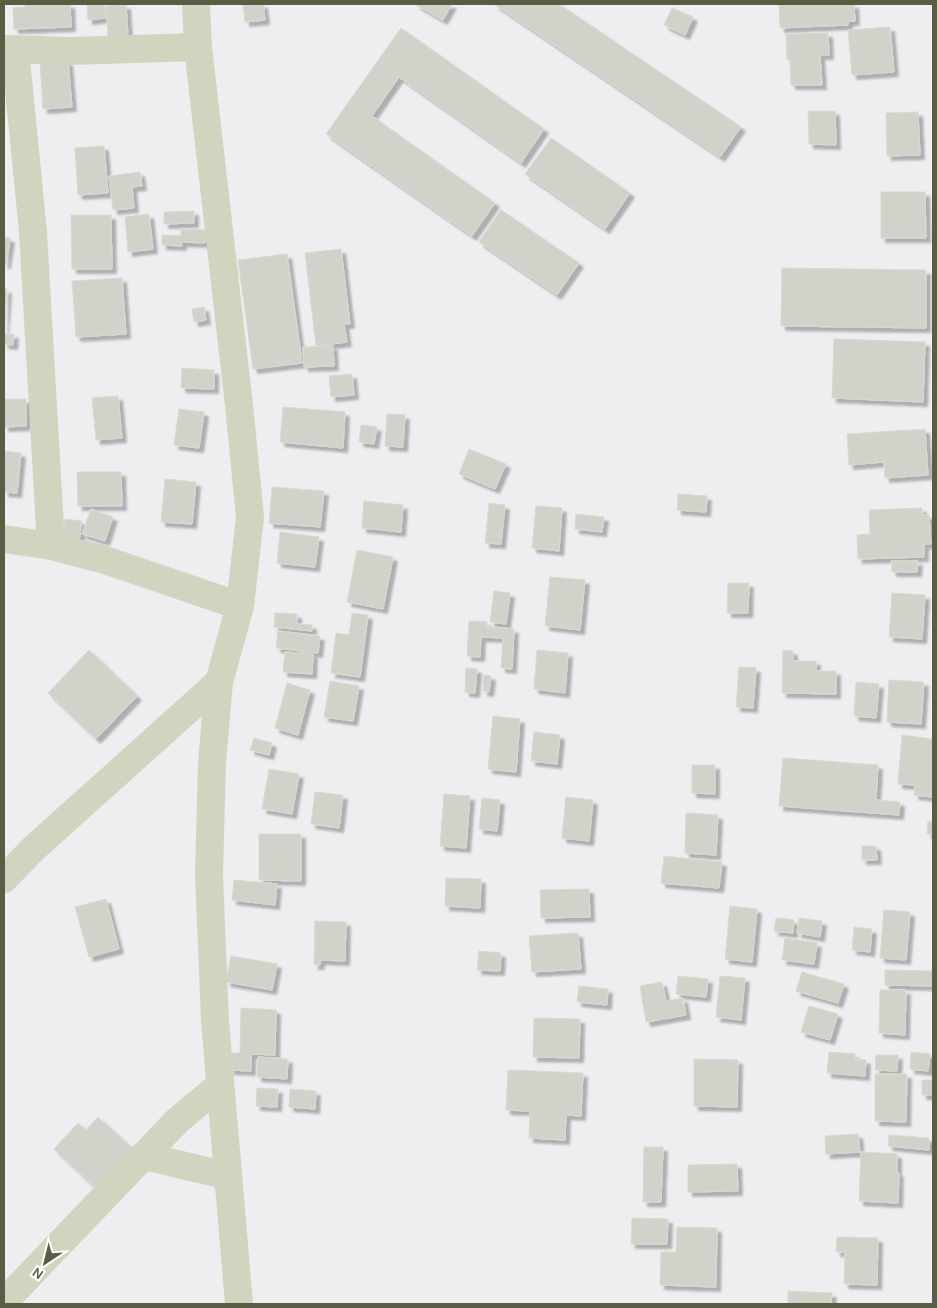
<svg xmlns="http://www.w3.org/2000/svg" width="937" height="1308" viewBox="0 0 937 1308" font-family="Karla,sans-serif">
<defs>
<filter id="shadow"><feDropShadow dx="4.5" dy="4.5" stdDeviation="1" flood-color="#0004"/></filter>
</defs>
<rect width="100%" height="100%" fill="#eeeef1"/>
<path fill="#cfd3c9" stroke="#d6dad1" filter="url(#shadow)" d="M 25,4 L 70,4 L 71,27 L 14,29 L 13,8 L 25,7 Z
M 87,4 L 104,4 L 106,18 L 88,20 Z
M 243,4 L 263,4 L 265,20 L 245,22 Z
M 415,4 L 452,4 L 443,20 Z
M 494,4 L 559,4 L 741,127 L 720,157 Z
M 779,4 L 854,4 L 855,21 L 848,21 L 848,25 L 780,28 Z
M 126,5 L 128,35 L 108,37 L 106,6 Z
M 672,8 L 693,17 L 685,35 L 664,25 Z
M 890,27 L 894,72 L 852,75 L 848,30 Z
M 401,28 L 544,129 L 521,163 L 399,77 L 372,116 L 495,203 L 472,236 L 326,134 Z
M 828,33 L 829,55 L 820,55 L 822,85 L 791,85 L 790,60 L 787,60 L 786,34 Z
M 68,61 L 72,107 L 43,109 L 40,63 Z
M 808,111 L 835,111 L 836,145 L 809,144 Z
M 918,112 L 920,155 L 887,156 L 886,113 Z
M 551,138 L 630,193 L 605,229 L 525,174 Z
M 104,146 L 108,193 L 78,195 L 75,148 Z
M 140,172 L 142,186 L 132,187 L 134,208 L 113,210 L 109,176 Z
M 881,192 L 925,192 L 926,238 L 881,238 Z
M 501,210 L 579,263 L 557,295 L 479,242 Z
M 194,211 L 194,223 L 164,224 L 164,212 Z
M 149,214 L 153,249 L 128,252 L 125,217 Z
M 71,215 L 111,215 L 112,269 L 72,269 Z
M 181,229 L 206,230 L 205,243 L 181,242 L 182,246 L 162,245 L 162,235 L 181,236 Z
M 4,237 L 10,238 L 6,264 L 4,264 Z
M 341,249 L 350,324 L 344,324 L 347,342 L 316,346 L 305,253 Z
M 287,254 L 302,363 L 253,369 L 238,260 Z
M 782,268 L 926,270 L 926,328 L 781,326 Z
M 122,278 L 126,334 L 76,337 L 72,281 Z
M 4,289 L 7,289 L 4,334 L 14,334 L 13,345 L 4,344 Z
M 204,307 L 206,320 L 194,322 L 192,309 Z
M 834,339 L 925,342 L 923,402 L 832,398 Z
M 333,346 L 334,366 L 304,367 L 303,347 Z
M 182,368 L 214,370 L 214,389 L 181,388 Z
M 352,374 L 354,395 L 331,397 L 329,376 Z
M 118,396 L 122,438 L 96,440 L 92,398 Z
M 4,399 L 26,399 L 26,426 L 4,427 Z
M 283,407 L 345,412 L 343,448 L 280,442 Z
M 179,409 L 204,412 L 199,448 L 174,445 Z
M 387,414 L 405,415 L 403,447 L 385,446 Z
M 361,425 L 377,427 L 374,444 L 359,442 Z
M 925,429 L 928,475 L 885,478 L 884,462 L 849,465 L 847,434 Z
M 469,449 L 506,464 L 495,489 L 459,474 Z
M 4,451 L 21,453 L 17,493 L 4,492 Z
M 77,472 L 121,472 L 122,506 L 78,506 Z
M 165,479 L 196,482 L 192,524 L 161,522 Z
M 272,487 L 324,491 L 320,527 L 269,523 Z
M 678,494 L 707,496 L 706,512 L 677,510 Z
M 364,501 L 403,505 L 401,532 L 362,528 Z
M 489,503 L 505,505 L 501,544 L 485,543 Z
M 536,506 L 562,508 L 559,551 L 532,548 Z
M 922,508 L 922,515 L 929,515 L 931,544 L 924,544 L 924,557 L 858,559 L 857,535 L 870,534 L 869,510 Z
M 91,509 L 113,517 L 105,541 L 82,534 Z
M 576,514 L 604,517 L 602,532 L 575,529 Z
M 65,519 L 82,521 L 79,541 L 62,538 Z
M 280,532 L 319,537 L 315,567 L 277,563 Z
M 357,550 L 393,557 L 383,609 L 347,602 Z
M 891,561 L 918,561 L 917,572 L 892,572 Z
M 550,577 L 585,580 L 580,630 L 545,626 Z
M 728,583 L 749,583 L 748,613 L 727,613 Z
M 494,591 L 510,593 L 506,624 L 490,622 Z
M 892,593 L 925,595 L 922,639 L 889,637 Z
M 275,613 L 297,614 L 297,624 L 312,625 L 312,631 L 274,627 Z
M 352,613 L 368,615 L 360,677 L 331,673 L 336,633 L 349,635 Z
M 469,621 L 487,622 L 486,627 L 514,629 L 512,669 L 501,668 L 503,638 L 481,637 L 480,657 L 467,656 Z
M 278,631 L 320,636 L 318,653 L 276,648 Z
M 89,650 L 137,696 L 96,739 L 48,693 Z
M 537,650 L 568,653 L 565,693 L 534,689 Z
M 783,650 L 793,651 L 793,661 L 816,661 L 816,671 L 836,671 L 836,694 L 782,693 Z
M 285,652 L 313,654 L 312,674 L 283,672 Z
M 739,667 L 756,668 L 753,708 L 736,707 Z
M 466,668 L 477,669 L 475,693 L 465,692 Z
M 484,675 L 491,676 L 489,692 L 483,691 Z
M 889,680 L 924,682 L 921,724 L 887,722 Z
M 330,681 L 359,686 L 353,721 L 324,717 Z
M 856,682 L 879,684 L 876,718 L 854,716 Z
M 287,683 L 310,690 L 298,735 L 275,728 Z
M 493,716 L 520,719 L 516,772 L 488,769 Z
M 534,732 L 560,735 L 557,764 L 531,761 Z
M 902,735 L 933,739 L 933,797 L 914,795 L 915,785 L 898,784 Z
M 254,738 L 272,743 L 269,755 L 250,750 Z
M 783,758 L 878,765 L 876,800 L 900,802 L 899,815 L 779,806 Z
M 692,765 L 715,765 L 715,794 L 692,793 Z
M 269,769 L 299,774 L 292,814 L 262,809 Z
M 315,792 L 343,795 L 339,828 L 311,824 Z
M 444,794 L 470,796 L 466,848 L 440,846 Z
M 566,797 L 593,800 L 589,841 L 562,838 Z
M 482,798 L 500,800 L 497,831 L 479,829 Z
M 686,813 L 718,815 L 716,855 L 685,853 Z
M 928,821 L 933,822 L 933,834 L 927,834 Z
M 259,834 L 301,834 L 301,881 L 259,880 Z
M 862,846 L 876,846 L 877,860 L 862,860 Z
M 664,856 L 722,862 L 719,888 L 661,883 Z
M 446,878 L 481,879 L 480,908 L 445,906 Z
M 234,880 L 277,884 L 275,905 L 232,900 Z
M 589,889 L 590,917 L 541,918 L 540,890 Z
M 106,899 L 119,949 L 89,957 L 75,907 Z
M 730,906 L 757,909 L 752,962 L 725,959 Z
M 884,910 L 910,912 L 906,960 L 880,958 Z
M 776,918 L 794,920 L 793,933 L 774,931 Z
M 799,918 L 822,921 L 820,937 L 797,933 Z
M 315,921 L 346,922 L 345,961 L 320,960 L 320,965 L 314,965 Z
M 854,927 L 872,929 L 870,952 L 852,950 Z
M 578,933 L 581,969 L 532,972 L 529,936 Z
M 785,938 L 817,943 L 814,964 L 782,960 Z
M 479,951 L 501,953 L 500,971 L 477,970 Z
M 231,956 L 277,964 L 272,990 L 226,982 Z
M 885,970 L 933,971 L 933,986 L 885,985 Z
M 802,972 L 844,984 L 838,1003 L 796,991 Z
M 678,976 L 708,979 L 706,997 L 676,994 Z
M 720,976 L 745,978 L 741,1020 L 716,1017 Z
M 662,982 L 666,1001 L 683,998 L 686,1015 L 646,1022 L 640,986 Z
M 579,986 L 608,989 L 607,1005 L 577,1002 Z
M 880,990 L 906,990 L 905,1035 L 879,1033 Z
M 809,1006 L 838,1014 L 830,1040 L 801,1032 Z
M 241,1008 L 276,1010 L 275,1055 L 251,1054 L 251,1071 L 229,1070 L 230,1053 L 240,1053 Z
M 534,1018 L 580,1019 L 579,1058 L 533,1057 Z
M 829,1052 L 855,1054 L 855,1059 L 866,1060 L 865,1076 L 827,1073 Z
M 911,1052 L 930,1054 L 928,1071 L 910,1069 Z
M 876,1055 L 898,1055 L 897,1071 L 875,1070 Z
M 258,1057 L 288,1059 L 287,1079 L 257,1077 Z
M 694,1059 L 738,1060 L 737,1107 L 694,1106 Z
M 508,1070 L 583,1073 L 581,1116 L 566,1115 L 565,1140 L 529,1138 L 530,1111 L 506,1110 Z
M 875,1074 L 907,1074 L 906,1122 L 875,1121 Z
M 922,1080 L 933,1080 L 933,1095 L 922,1095 Z
M 257,1088 L 278,1089 L 277,1107 L 256,1106 Z
M 290,1089 L 316,1091 L 315,1109 L 289,1107 Z
M 98,1117 L 133,1149 L 96,1188 L 54,1149 L 78,1123 L 86,1130 Z
M 858,1134 L 860,1152 L 826,1154 L 825,1136 Z
M 889,1135 L 929,1138 L 929,1150 L 888,1146 Z
M 644,1147 L 663,1147 L 661,1202 L 643,1202 Z
M 861,1152 L 897,1154 L 897,1173 L 899,1173 L 898,1203 L 859,1201 Z
M 737,1164 L 738,1191 L 688,1192 L 688,1165 Z
M 632,1218 L 668,1219 L 667,1244 L 631,1244 Z
M 677,1227 L 717,1228 L 716,1287 L 660,1285 L 661,1252 L 676,1252 Z
M 837,1237 L 878,1238 L 877,1285 L 844,1284 L 845,1252 L 836,1252 Z
M 788,1291 L 832,1293 L 831,1304 L 788,1304 Z"/>
<g fill="none" stroke-linecap="round" stroke-linejoin="round">
<path stroke="#d1d5c0" stroke-width="28" d="M 196,4 L 198,47 L 239,405 L 250,517 L 240,606 L 219,682 L 212,763 L 209,874 L 215,1021 L 239,1304
M 4,49 L 71,51 L 198,47
M 15,49 L 33,232 L 51,546
M 4,539 L 51,546 L 105,560 L 240,606
M 4,879 L 33,849 L 219,682
M 144,1156 L 228,1176
M 4,1302 L 177,1121 L 220,1085"/>
</g>
<rect width="937" height="1308" fill="none" stroke="#585d44" stroke-width="10"/>
<g transform="translate(45 1263) rotate(215)" stroke="#ffffff" stroke-width="4" paint-order="stroke">
<path d="M0-4L9 19L0 12L-9 19Z" fill="#585d44"/>
<text y="-8" font-size="14" font-weight="bold" text-anchor="middle" fill="#585d44">N</text>
</g>
</svg>
